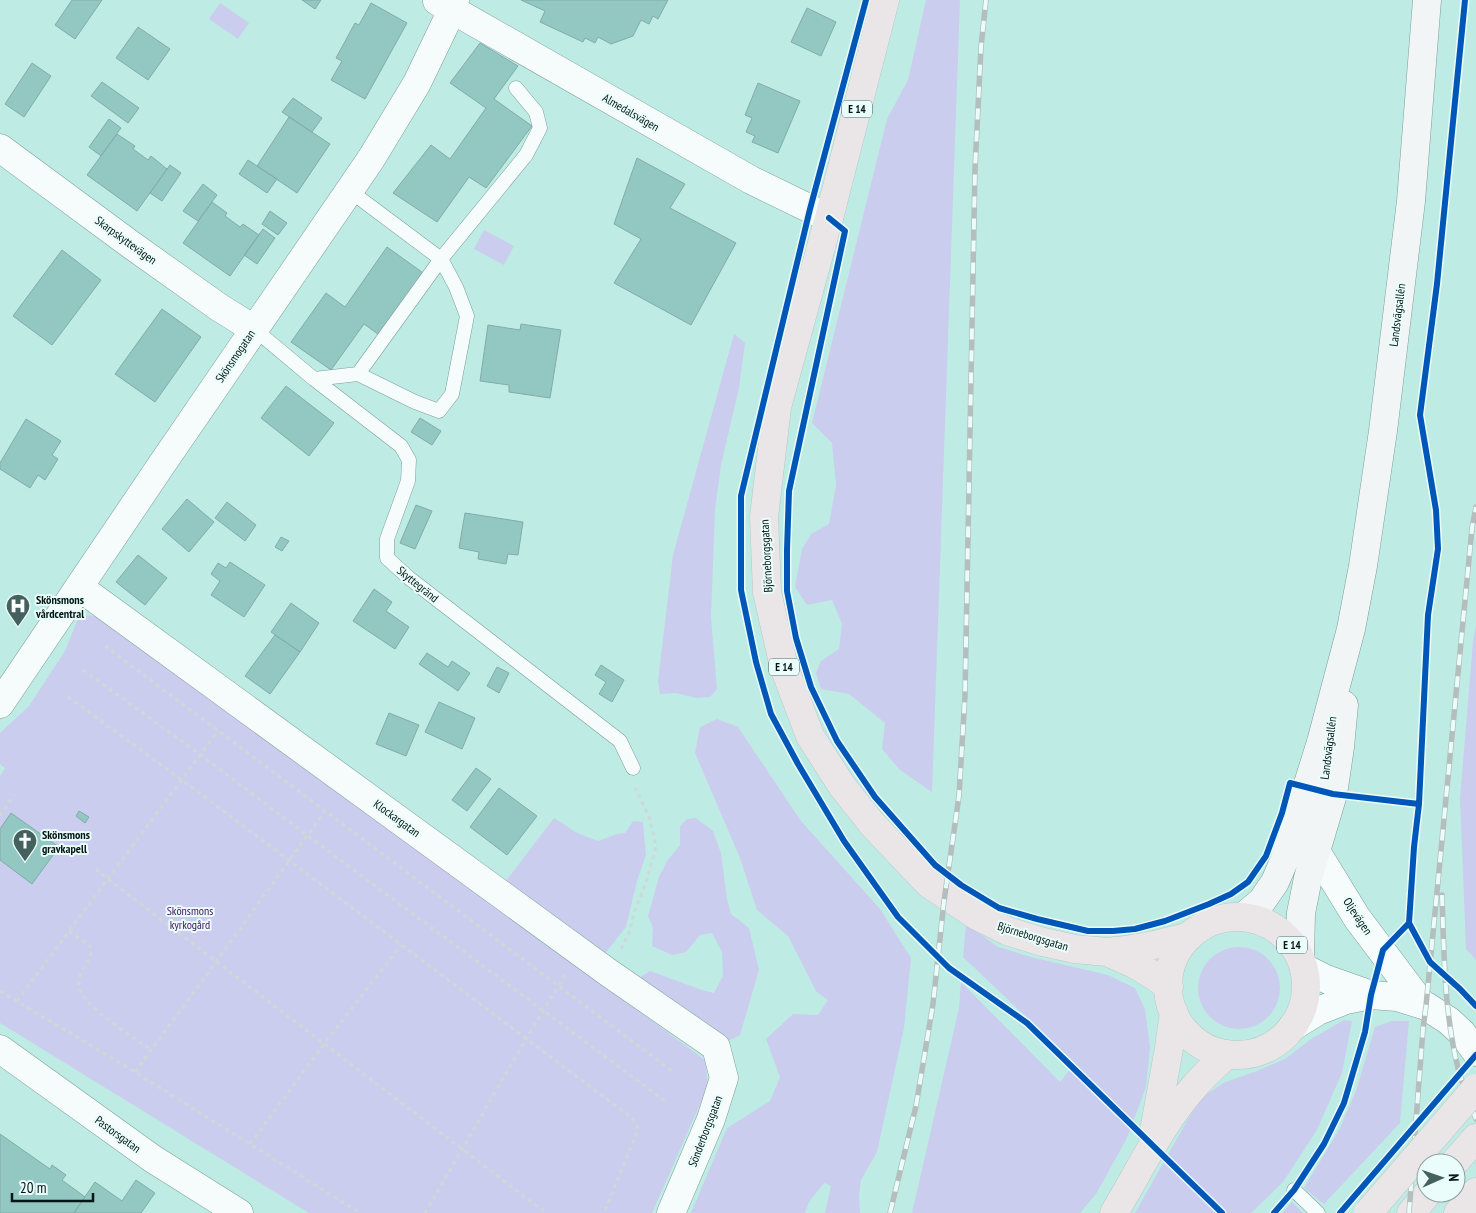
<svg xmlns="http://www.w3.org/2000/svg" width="1476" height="1213" viewBox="0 0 1476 1213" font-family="'PT Sans Narrow',sans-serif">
<rect width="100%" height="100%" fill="#bfebe5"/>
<path fill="#cbcdee" d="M 926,0 L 960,0 L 932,792 L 899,769 L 882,749 L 885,723 L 849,694 L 821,689 L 816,673 L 821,661 L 839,649 L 842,624 L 832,600 L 807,605 L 795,587 L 802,549 L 811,534 L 829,524 L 836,485 L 832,443 L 812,423 L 887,119 L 908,80 Z
M 220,3 L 249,23 L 238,39 L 209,19 Z
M 484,230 L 514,246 L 504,265 L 474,249 Z
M 734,334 L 745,343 L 739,388 L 721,465 L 715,510 L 711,617 L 717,689 L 710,697 L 696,698 L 676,693 L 660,694 L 658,681 L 673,555 Z
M 86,615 L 101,617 L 450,871 L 705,1060 L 708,1086 L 652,1213 L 309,1213 L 0,1023 L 0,776 L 5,768 L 0,764 L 0,733 L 29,706 L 65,651 L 77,621 Z
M 1476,625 L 1476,960 L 1466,949 L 1460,798 L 1473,642 Z
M 717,719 L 738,727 L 801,821 L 880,909 L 911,958 L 904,1028 L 877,1152 L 861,1180 L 859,1195 L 860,1213 L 825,1213 L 831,1186 L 824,1183 L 809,1202 L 805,1213 L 691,1213 L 727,1128 L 770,1101 L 780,1077 L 766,1039 L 793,1014 L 818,1015 L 828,1000 L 816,991 L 788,936 L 757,910 L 740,858 L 695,753 L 700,727 Z
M 554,818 L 577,833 L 598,841 L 617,834 L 625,833 L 633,821 L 643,822 L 646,855 L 637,881 L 626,927 L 603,956 L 502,886 Z
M 696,818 L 713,831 L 721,853 L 727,899 L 731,914 L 749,928 L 759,970 L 740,1035 L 728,1041 L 699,1027 L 634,981 L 650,971 L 702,990 L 714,993 L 723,976 L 722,952 L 712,933 L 700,935 L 686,952 L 672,955 L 652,946 L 653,928 L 648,916 L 659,877 L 667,861 L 680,845 L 680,826 L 687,819 Z
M 966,924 L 998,947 L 1031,957 L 1108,975 L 1135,988 L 1145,1009 L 1150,1047 L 1146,1087 L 1127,1138 L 1096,1194 L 1080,1213 L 912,1213 L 959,1008 L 961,982 L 1060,1082 L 1075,1063 L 963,957 Z
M1198 988a41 41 0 1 1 82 0a41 41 0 1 1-82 0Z
M 1344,1020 L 1352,1021 L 1342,1073 L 1317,1130 L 1283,1182 L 1251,1213 L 1135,1213 L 1188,1119 L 1203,1097 L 1223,1083 L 1257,1071 L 1285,1059 L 1311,1039 Z
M 1392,1021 L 1409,1021 L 1400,1123 L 1324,1204 L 1304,1188 L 1339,1130 L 1356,1091 L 1375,1027 Z
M 1292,1202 L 1303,1213 L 1282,1213 Z"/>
<path fill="#92c7c2" stroke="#83aca8" d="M 72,0 L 102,0 L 75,39 L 55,25 Z
M 302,0 L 321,0 L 315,9 Z
M 521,0 L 668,0 L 658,19 L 653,16 L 649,24 L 641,20 L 633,36 L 611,44 L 598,37 L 595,43 L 585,38 L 583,42 L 540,22 L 545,11 Z
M 371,3 L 407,23 L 365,99 L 331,80 L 342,61 L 336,58 L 355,23 L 359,25 Z
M 807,8 L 836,22 L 821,56 L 791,42 Z
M 138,27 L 170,49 L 148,80 L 116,58 Z
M 480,43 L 518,66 L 494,99 L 532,126 L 486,188 L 469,177 L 437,222 L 393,193 L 431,145 L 450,159 L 486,108 L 450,83 Z
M 32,63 L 51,76 L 24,117 L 5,104 Z
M 102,82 L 139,108 L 128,123 L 91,96 Z
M 758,83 L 800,101 L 778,153 L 752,142 L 755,136 L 746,132 L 752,118 L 745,115 Z
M 293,98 L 322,118 L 312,132 L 282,112 Z
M 289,117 L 330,144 L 297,193 L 257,166 Z
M 109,119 L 121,128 L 101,156 L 89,147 Z
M 117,134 L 135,146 L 133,149 L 148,160 L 151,156 L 167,169 L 137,211 L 87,175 Z
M 637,158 L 685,184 L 670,208 L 736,243 L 691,325 L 614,283 L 641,239 L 614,224 Z
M 248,160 L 277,179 L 267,193 L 239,174 Z
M 170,165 L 181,173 L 162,201 L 150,193 Z
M 203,184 L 217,195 L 198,221 L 183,211 Z
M 212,202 L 227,213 L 225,216 L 240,227 L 243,224 L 259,235 L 230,276 L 183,243 Z
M 270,211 L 287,223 L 278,235 L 262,224 Z
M 263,229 L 275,238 L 257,264 L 244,255 Z
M 387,247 L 426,275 L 382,337 L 364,324 L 331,370 L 291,342 L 326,293 L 345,307 Z
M 62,250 L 101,280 L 52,345 L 13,316 Z
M 162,309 L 201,337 L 155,402 L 115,374 Z
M 521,324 L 561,330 L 550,398 L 509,392 L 509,385 L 480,381 L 488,325 L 520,330 Z
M 286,386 L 334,423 L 309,456 L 261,418 Z
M 420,418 L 441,431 L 432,445 L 411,432 Z
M 26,419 L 61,441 L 52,455 L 58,459 L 45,480 L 38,475 L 30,488 L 0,469 L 0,463 Z
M 187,499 L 214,522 L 189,552 L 162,529 Z
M 227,502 L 256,525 L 245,541 L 215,518 Z
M 416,505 L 432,511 L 415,549 L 400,543 Z
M 465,513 L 523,522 L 518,555 L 508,554 L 506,564 L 478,559 L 479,552 L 459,548 Z
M 281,537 L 289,541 L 282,551 L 275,547 Z
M 138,555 L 167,578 L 145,605 L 116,582 Z
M 230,562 L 265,585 L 244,617 L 211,595 L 220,581 L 211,574 L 218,563 L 226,568 Z
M 374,589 L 392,602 L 386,611 L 409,627 L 395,649 L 353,621 Z
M 291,603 L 319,623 L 300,652 L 271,632 Z
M 275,635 L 300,652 L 270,694 L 245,676 Z
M 427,653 L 448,667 L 452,661 L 470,673 L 458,691 L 419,664 Z
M 601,665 L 624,680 L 612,702 L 599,694 L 606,682 L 595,675 Z
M 497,667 L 509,673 L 499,693 L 487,686 Z
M 439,702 L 475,718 L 462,749 L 425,732 Z
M 389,713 L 419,725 L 406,756 L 376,744 Z
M 476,768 L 491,779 L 467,811 L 452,800 Z
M 499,788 L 537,816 L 507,855 L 470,827 Z
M 79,811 L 89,817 L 85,823 L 76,816 Z
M 11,813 L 59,847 L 32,884 L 0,860 L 0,829 Z
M 0,1134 L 50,1169 L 52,1165 L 66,1175 L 62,1180 L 85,1197 L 74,1213 L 0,1213 Z
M 136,1180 L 155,1193 L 141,1213 L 74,1213 L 95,1182 L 122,1201 Z"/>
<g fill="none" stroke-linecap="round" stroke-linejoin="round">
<defs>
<path id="lane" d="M 254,329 L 314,379 L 401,446 L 409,460 L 408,481 L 387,539 L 387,558 L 409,578 L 620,741 L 633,768
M 358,374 L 441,259 L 526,155 L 540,128 L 536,112 L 516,88
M 314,379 L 358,374 L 415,402 L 439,411 L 452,394 L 467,316 L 456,287 L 441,259 L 350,191
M 1294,1190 L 1318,1213"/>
<path id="street" d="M 437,1 L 751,180 L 829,218
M 0,148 L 130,244 L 220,308 L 254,329
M 79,587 L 609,973 L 716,1047 L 724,1078 L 711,1119 L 671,1213
M 0,704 L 160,467 L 371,159 L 417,83 L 452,10 L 455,0
M 1316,851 L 1357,918 L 1421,1003
M 1304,968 L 1326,979 L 1371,995 L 1397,997 L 1426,1006 L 1449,1021 L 1462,1033 L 1476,1052
M 1292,1027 L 1318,1011 L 1346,1000 L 1371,995
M 0,1049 L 153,1159 L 239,1213"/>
<path id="secondary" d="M 1243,917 L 1262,901 L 1275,882 L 1284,861 L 1321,742 L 1351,629 L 1363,566 L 1383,431 L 1411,201 L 1427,0
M 1300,956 L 1301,913 L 1308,878 L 1333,794 L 1340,747 L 1344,705"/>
<path id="highway" d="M 885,0 L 829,218 L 777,407 L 764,517 L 767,592 L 784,667 L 810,736 L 842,786 L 873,825 L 929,884 L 977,916 L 1007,931 L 1043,942 L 1075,949 L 1107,952 L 1126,950 L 1154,945 L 1190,936
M1168 986a69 69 0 1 1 138 0a69 69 0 1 1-138 0Z
M 1107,952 C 1131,962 1148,970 1169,987
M 1153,1137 L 1169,1048 L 1174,1012
M 1454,1163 L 1476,1138
M 1114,1213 C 1140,1170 1161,1124 1194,1087 C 1204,1075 1216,1065 1227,1054
M 1411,1213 L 1428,1193
M 1458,1213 L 1476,1192"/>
</defs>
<use href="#lane" stroke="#7b9f9b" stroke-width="15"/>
<use href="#street" stroke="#7b9f9b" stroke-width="29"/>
<use href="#secondary" stroke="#7b9f9b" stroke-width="29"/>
<use href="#highway" stroke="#b5c9c7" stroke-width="29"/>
<path stroke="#ccd9d7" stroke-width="3" stroke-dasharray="4 4" stroke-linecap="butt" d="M 105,646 L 672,1071
M 83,670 L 201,755 L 308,836 L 665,1101
M 68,697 L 182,780 L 632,1118 L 638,1129 L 604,1213
M 0,816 L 14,795
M 96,869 L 108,879 L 546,1213
M 69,931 L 91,947 C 91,949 91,952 91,954 C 88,964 77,974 79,987 C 81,1005 136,1039 151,1050
M 621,949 L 629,933 L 635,910 L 646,883 L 656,846 L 650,819 L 635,788
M 0,991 L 135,1072 L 360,1213
M 17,1001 L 218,731
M 135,1072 L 216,962 L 325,811
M 250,1144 L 324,1044 L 401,945
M 425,1213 L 526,1039 L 565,975"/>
<use href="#lane" stroke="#f5fcfb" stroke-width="14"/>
<use href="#street" stroke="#f5fcfb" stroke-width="28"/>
<use href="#secondary" stroke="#f2f5f5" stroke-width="28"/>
<use href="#highway" stroke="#eae6e8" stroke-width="28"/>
<defs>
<path id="rail" d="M 1442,895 C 1444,954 1444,1014 1459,1072 C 1464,1088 1470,1104 1476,1119
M 890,1213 L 916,1106 L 933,1004 L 944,901 L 959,796 L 965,695 L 975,169 L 981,47 L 986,0
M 1409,1213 L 1423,1029 L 1426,1006 L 1472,528 L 1476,507"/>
</defs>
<use href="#rail" stroke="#b4bebd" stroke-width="5.5"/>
<use href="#rail" stroke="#eafdfa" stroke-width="4" stroke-dasharray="11" stroke-linecap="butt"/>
<defs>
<path id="highway-bridge" d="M 1368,1213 L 1476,1088"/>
</defs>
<use href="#highway-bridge" stroke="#b5c9c7" stroke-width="29" stroke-linecap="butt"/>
<use href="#highway-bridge" stroke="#eae6e8" stroke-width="28"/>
<defs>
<path id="cycleway" d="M 866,0 L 810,209 L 741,496 L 741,590 L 756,662 L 771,714 L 798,764 L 844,841 L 898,917 L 949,968 L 1027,1023 L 1222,1213
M 1465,0 L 1437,284 L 1420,415 L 1436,510 L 1438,549 L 1428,615 L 1419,804 L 1414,847 L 1409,923 L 1430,962 L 1460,989 L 1476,1006
M 829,218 L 845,231 L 789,491 L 787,550 L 787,591 L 796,638 L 811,687 L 837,741 L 875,797 L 935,865 L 961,885 L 999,908 L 1037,919 L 1088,931 L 1113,931 L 1135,929 L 1165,921 L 1209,904 L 1231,894 L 1248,882 L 1266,856 L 1282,813 L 1290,783 L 1333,794 L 1419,804
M 1274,1213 L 1294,1190 L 1324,1144 L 1344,1103 L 1365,1032 L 1371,995 L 1383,950 L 1409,923
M 1340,1213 L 1476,1055"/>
</defs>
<use href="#cycleway" stroke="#eafdfa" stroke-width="9"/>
<use href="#cycleway" stroke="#0057b8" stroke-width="6"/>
</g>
<defs>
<symbol id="hospital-pin" viewBox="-11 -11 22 30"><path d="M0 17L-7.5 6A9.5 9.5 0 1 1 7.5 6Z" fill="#44615e" stroke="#eafdfa"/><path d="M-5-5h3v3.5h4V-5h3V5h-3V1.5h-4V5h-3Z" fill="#fff"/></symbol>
<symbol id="church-pin" viewBox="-11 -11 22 30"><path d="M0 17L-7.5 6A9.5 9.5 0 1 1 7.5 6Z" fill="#44615e" stroke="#eafdfa"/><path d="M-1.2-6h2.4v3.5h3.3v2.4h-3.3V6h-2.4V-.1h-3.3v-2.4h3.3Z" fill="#fff"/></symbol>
</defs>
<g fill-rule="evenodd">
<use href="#hospital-pin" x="4" y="592" width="28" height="38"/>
<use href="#church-pin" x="11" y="827" width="28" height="38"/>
</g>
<g text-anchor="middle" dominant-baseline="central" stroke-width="4" stroke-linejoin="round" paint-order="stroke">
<g fill="#eafdfa" stroke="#485c5a" stroke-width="1">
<rect x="842" y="100.5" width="30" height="17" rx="4"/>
<rect x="769" y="658.5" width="30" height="17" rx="4"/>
<rect x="1277" y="936.5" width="30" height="17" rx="4"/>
</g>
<g font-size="11" font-weight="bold" fill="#021715">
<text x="857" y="109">E 14</text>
<text x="784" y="667">E 14</text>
<text x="1292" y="945">E 14</text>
</g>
<g font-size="12" fill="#021715" stroke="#eafdfa">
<text transform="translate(631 112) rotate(30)">Almedalsvägen</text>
<text transform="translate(126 240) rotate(36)">Skarpskyttevägen</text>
<text transform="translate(1397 315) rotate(-83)">Landsvägsallén</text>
<text transform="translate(235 356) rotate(-56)">Skönsmogatan</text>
<text transform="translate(766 556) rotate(-93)">Björneborgsgatan</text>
<text transform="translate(418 584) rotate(39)">Skyttegränd</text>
<text transform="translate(1328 748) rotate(-83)">Landsvägsallén</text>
<text transform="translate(397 818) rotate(36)">Klockargatan</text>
<text transform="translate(1358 916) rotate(56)">Oljevägen</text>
<text transform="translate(1033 936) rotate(17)">Björneborgsgatan</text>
<text transform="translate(705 1131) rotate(-69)">Sönderborgsgatan</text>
<text transform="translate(118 1134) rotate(36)">Pastorsgatan</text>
</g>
<g font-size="12" font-weight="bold" fill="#021715" stroke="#eafdfa" text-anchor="start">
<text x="36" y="599">Skönsmons<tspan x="36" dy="14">vårdcentral</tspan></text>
<text x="42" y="834">Skönsmons<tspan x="42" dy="14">gravkapell</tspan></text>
</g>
<g font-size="12" fill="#411162" stroke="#eafdfa">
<text x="190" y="910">Skönsmons<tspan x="190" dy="14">kyrkogård</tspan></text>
</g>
</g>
<g transform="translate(1441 1178) rotate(88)"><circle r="24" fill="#eafdfa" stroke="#8da19e"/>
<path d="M0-4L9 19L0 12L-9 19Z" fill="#44615e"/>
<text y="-8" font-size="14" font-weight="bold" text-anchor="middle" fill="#021715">N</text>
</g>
<path d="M12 1193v8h81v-8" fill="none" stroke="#021715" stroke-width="2.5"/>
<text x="20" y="1193" font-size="15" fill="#021715" stroke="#eafdfa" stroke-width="4" paint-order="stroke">20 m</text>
</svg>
